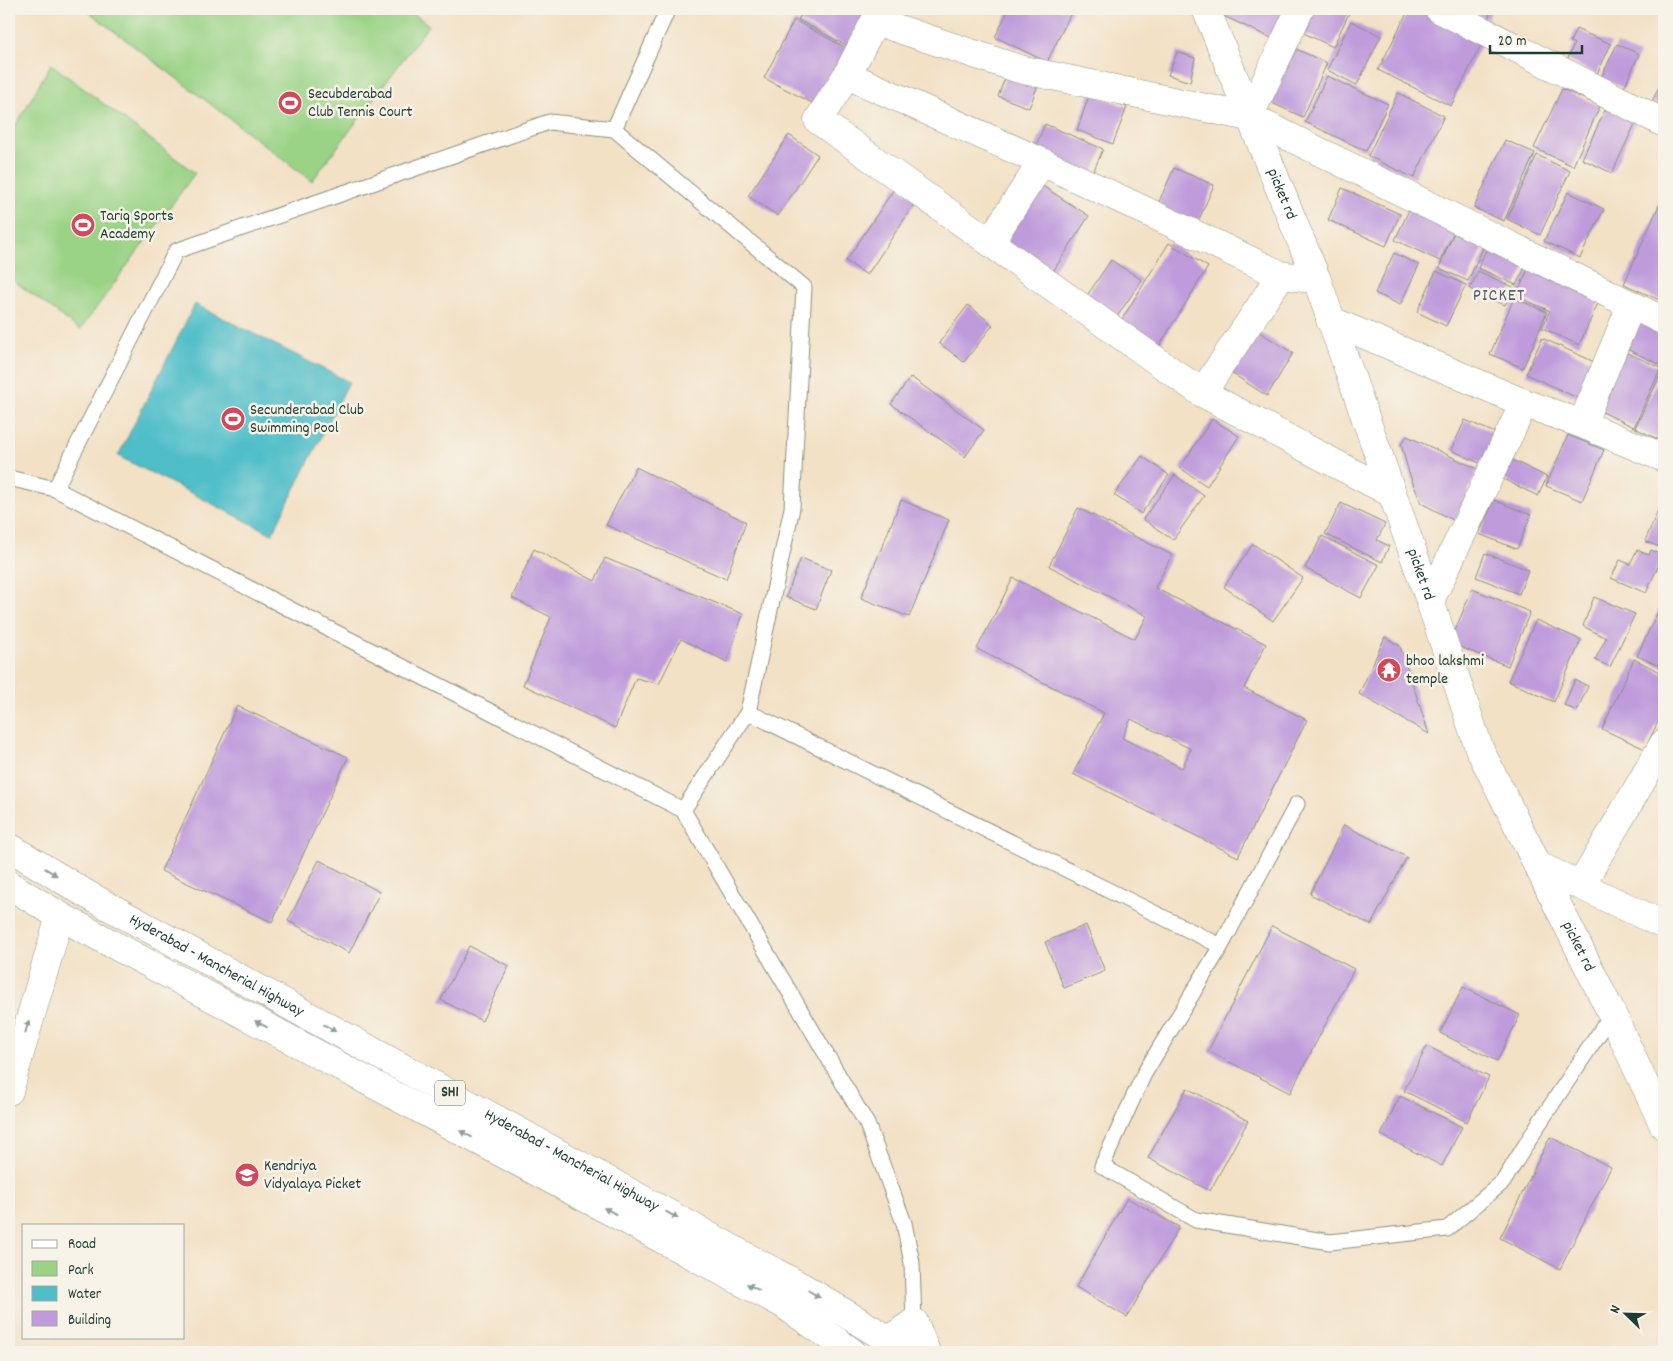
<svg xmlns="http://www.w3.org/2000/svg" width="1673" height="1361" viewBox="0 0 1673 1361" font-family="Dekko,sans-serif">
<rect width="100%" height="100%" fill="#f7f3e8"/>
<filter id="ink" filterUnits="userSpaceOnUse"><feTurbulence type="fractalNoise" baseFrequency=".02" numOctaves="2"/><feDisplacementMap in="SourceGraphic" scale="10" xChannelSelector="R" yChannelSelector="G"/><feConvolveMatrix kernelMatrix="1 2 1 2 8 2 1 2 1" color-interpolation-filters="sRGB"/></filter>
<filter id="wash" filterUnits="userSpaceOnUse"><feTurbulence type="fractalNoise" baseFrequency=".0096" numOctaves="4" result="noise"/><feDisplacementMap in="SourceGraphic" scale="20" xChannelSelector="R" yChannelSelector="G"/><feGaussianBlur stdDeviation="1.12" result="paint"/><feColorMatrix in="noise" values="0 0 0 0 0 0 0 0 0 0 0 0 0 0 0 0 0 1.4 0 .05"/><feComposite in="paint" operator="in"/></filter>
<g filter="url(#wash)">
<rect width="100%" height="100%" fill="#f3e1c6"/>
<path fill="#9ad386" stroke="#5c885d" d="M 85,9 L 407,9 L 429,25 L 312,181 Z
M 51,64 L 195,173 L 80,330 L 9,277 L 9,137 Z"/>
<path fill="#50bec9" stroke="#387e7e" d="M 195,304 L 349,382 L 272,534 L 118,456 Z"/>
<g id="blocks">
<path fill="#bf9bdc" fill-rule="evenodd" d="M 804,9 L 855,9 L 868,15 L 851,48 L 798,20 Z
M 1009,9 L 1073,9 L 1047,62 L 995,37 Z
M 1219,9 L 1298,9 L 1282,43 L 1217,13 Z
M 1302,9 L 1351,9 L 1333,47 L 1293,28 Z
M 1409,9 L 1423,9 L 1484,39 L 1451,106 L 1378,70 Z
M 1466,9 L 1492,9 L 1488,19 Z
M 794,20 L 850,50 L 820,107 L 764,78 Z
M 1351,21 L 1381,36 L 1357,85 L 1327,70 Z
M 1576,29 L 1611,44 L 1597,74 L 1567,60 L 1574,44 L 1570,42 Z
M 1617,44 L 1639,54 L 1624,88 L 1601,78 Z
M 1287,45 L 1327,63 L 1303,117 L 1263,99 Z
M 1177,52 L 1195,58 L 1190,82 L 1168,75 Z
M 1007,73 L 1038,85 L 1029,108 L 998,96 Z
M 1327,76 L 1388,104 L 1366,151 L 1305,122 Z
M 1664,77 L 1664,107 L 1652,101 Z
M 1562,89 L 1600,106 L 1573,166 L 1534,148 Z
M 1090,93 L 1127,107 L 1113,144 L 1077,130 Z
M 1398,93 L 1444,116 L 1414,178 L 1368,156 Z
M 1607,106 L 1636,122 L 1612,173 L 1582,159 Z
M 1045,124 L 1103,149 L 1091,177 L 1033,153 Z
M 789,135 L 818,155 L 778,216 L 748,196 Z
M 1505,140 L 1535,153 L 1504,221 L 1474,208 Z
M 1537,155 L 1570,171 L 1540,235 L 1507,219 Z
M 1174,168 L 1214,185 L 1197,224 L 1157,206 Z
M 1035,181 L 1089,216 L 1052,273 L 998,238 Z
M 896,186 L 917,200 L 867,275 L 846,261 Z
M 1342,188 L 1400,214 L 1386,246 L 1328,220 Z
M 1568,192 L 1604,209 L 1580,258 L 1544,241 Z
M 1664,194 L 1664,302 L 1624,284 Z
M 1409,210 L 1454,232 L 1440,261 L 1395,240 Z
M 1454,232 L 1484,246 L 1468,281 L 1439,268 Z
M 1169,243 L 1208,267 L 1158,348 L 1119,324 Z
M 1487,248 L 1526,265 L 1516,285 L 1478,268 Z
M 1394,253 L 1419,265 L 1400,305 L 1375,293 Z
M 1111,260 L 1142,280 L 1114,321 L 1084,300 Z
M 1529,267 L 1600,299 L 1579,345 L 1542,328 L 1550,311 L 1516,296 Z
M 1436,271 L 1466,285 L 1446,326 L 1417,312 Z
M 1478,271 L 1513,287 L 1505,305 L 1470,289 Z
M 1514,298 L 1547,312 L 1523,368 L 1490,354 Z
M 968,305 L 993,325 L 964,362 L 939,343 Z
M 1634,320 L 1664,334 L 1663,366 L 1622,347 Z
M 1256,330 L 1293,353 L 1267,396 L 1230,372 Z
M 1542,338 L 1601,365 L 1584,401 L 1526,374 Z
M 1623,351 L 1661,368 L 1634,427 L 1596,409 Z
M 1664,367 L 1664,442 L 1635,428 Z
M 911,377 L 984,430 L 965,457 L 891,404 Z
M 1212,419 L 1239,436 L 1207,486 L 1180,468 Z
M 1465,420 L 1500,435 L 1486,466 L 1451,450 Z
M 1568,435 L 1604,450 L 1582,501 L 1546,486 Z
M 1407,436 L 1478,469 L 1455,521 L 1421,503 L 1409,473 L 1401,444 Z
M 1142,456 L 1169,475 L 1141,514 L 1114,495 Z
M 1512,460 L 1547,477 L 1538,496 L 1503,479 Z
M 636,467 L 746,522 L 726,579 L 606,525 Z
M 1175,475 L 1204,496 L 1173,540 L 1143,519 Z
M 901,500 L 949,520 L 909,617 L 861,598 Z
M 1494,500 L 1531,515 L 1517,549 L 1479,534 Z
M 1341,503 L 1385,524 L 1377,540 L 1389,546 L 1382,562 L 1325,534 Z
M 1078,508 L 1172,555 L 1155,588 L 1266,644 L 1244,688 L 1307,720 L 1238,857 L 1073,774 L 1104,713 L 977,649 L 1013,578 L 1135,639 L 1147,616 L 1049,566 ZM 1131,719 L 1191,749 L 1182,768 L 1122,738 Z
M 1659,508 L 1664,511 L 1664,549 L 1645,541 Z
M 1322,536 L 1379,565 L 1361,598 L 1305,568 Z
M 1253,544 L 1303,578 L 1273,621 L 1224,587 Z
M 534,549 L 595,581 L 605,558 L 743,614 L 727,662 L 681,639 L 659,684 L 636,678 L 615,728 L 523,685 L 551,617 L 512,598 Z
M 1637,550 L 1649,555 L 1651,550 L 1663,555 L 1646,593 L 1611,578 L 1620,560 L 1630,564 Z
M 1485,553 L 1528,570 L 1519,594 L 1476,577 Z
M 801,558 L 831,570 L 816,609 L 786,597 Z
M 1472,589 L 1530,612 L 1508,666 L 1450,643 Z
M 1594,597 L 1635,614 L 1610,667 L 1595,660 L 1606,638 L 1583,626 Z
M 1659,609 L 1664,611 L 1664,668 L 1637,656 Z
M 1536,620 L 1581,640 L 1554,702 L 1508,681 Z
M 1385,637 L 1400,646 L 1429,734 L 1359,694 Z
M 1634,659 L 1664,674 L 1664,709 L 1645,749 L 1602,729 Z
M 1575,680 L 1588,686 L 1577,711 L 1564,705 Z
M 237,706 L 348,757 L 272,922 L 161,871 Z
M 1344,825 L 1407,857 L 1371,925 L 1310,894 Z
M 319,860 L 380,892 L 349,953 L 288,921 Z
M 1086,925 L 1105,971 L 1064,988 L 1045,942 Z
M 1272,926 L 1354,969 L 1290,1093 L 1208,1051 Z
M 469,946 L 509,966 L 482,1021 L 441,1000 Z
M 1463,987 L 1520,1015 L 1497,1061 L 1440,1033 Z
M 1427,1046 L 1489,1077 L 1467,1122 L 1404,1091 Z
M 1187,1088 L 1248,1121 L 1210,1191 L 1148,1158 Z
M 1400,1096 L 1462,1127 L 1442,1166 L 1381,1135 Z
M 1550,1137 L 1611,1167 L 1560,1269 L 1500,1238 Z
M 1127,1198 L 1179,1227 L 1127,1317 L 1076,1287 Z"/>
</g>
</g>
<g filter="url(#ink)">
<use href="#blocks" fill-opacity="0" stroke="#898f7d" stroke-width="1"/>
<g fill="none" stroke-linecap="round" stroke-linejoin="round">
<defs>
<path id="service" d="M 614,129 L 804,287 L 792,508 L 748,712 L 683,810
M 9,478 L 55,489 L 683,810 L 867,1124 L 904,1223 L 912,1263 L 914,1322
M 55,489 L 176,251 L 549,122 L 614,129 L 668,9
M 748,712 L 1221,946
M 1297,804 L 1221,946 L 1144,1074 L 1102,1166 L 1196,1220 L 1330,1242 L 1447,1229 L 1503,1182 L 1538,1125 L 1612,1014"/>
<path id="minor" d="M 1439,9 L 1664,123
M 847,75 L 1042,162 L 1281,275 L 1317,280
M 1249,117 L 1300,9
M 990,242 L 1042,162
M 1330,320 L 1524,403 L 1582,424 L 1664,458
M 1202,393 L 1281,275
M 1582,424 L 1631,306
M 1391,493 L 1202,393 L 818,120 L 847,75 L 875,21 L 1019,69 L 1249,117 L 1664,321
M 1430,601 L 1524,403
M 1537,865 L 1664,925
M 1581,885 L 1664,743
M 889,1340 L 914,1322 L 926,1352"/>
<g id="tertiary">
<path id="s1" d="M 1206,9 L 1317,280 L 1430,601 L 1479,748 L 1612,1014 L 1664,1126"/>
<path d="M 9,1091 L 60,916"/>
</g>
<g id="primary">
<path id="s2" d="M 9,847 L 88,895 L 802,1287 L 889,1340 L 925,1352"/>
<path d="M 9,885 L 60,916 L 783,1304 L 852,1352"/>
</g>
</defs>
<use href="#service" stroke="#898f7d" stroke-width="17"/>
<use href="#minor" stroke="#898f7d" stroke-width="29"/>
<use href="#tertiary" stroke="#898f7d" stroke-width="29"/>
<use href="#primary" stroke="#898f7d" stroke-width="29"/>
<use href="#service" stroke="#fff" stroke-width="15"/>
<use href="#minor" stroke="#fff" stroke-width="28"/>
<use href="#tertiary" stroke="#fff" stroke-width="28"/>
<use href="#primary" stroke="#fff" stroke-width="28"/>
</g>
<defs><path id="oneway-solid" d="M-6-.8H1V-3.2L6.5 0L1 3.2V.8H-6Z" transform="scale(1.25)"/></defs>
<g fill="#8f9e9a">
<use href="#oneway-solid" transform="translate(51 872) rotate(31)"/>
<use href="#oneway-solid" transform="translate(261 1024) rotate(-152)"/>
<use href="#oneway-solid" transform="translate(27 1027) rotate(-74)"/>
<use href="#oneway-solid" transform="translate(330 1028) rotate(29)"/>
<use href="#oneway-solid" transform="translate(466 1134) rotate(-152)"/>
<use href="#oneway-solid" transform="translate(610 1211) rotate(-152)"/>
<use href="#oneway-solid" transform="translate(672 1215) rotate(29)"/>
<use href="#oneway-solid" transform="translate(753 1287) rotate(-152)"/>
<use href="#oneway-solid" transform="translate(814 1294) rotate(32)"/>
</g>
</g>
<defs>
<symbol id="stadium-disc" viewBox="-11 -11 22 22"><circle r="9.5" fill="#d1495b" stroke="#f7f3e8"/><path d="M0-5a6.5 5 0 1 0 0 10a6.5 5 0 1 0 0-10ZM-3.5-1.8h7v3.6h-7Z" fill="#fff"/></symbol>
<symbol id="temple-disc" viewBox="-11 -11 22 22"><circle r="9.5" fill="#d1495b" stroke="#f7f3e8"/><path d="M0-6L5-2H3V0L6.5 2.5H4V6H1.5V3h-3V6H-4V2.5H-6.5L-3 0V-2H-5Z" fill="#fff"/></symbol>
<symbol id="school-disc" viewBox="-11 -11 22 22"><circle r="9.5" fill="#d1495b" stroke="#f7f3e8"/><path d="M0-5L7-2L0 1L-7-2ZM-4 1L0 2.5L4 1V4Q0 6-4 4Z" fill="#fff"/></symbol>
</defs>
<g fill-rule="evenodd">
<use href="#stadium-disc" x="276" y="89" width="28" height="28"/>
<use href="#stadium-disc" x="69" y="211" width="28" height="28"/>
<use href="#stadium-disc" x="219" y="405" width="28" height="28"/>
<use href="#temple-disc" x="1375" y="656" width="28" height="28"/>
<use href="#school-disc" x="233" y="1161" width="28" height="28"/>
</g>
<g text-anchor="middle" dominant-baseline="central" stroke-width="5" stroke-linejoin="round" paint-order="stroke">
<rect fill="#f7f3e8" stroke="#60746a" stroke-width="1" x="435" y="1080.5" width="30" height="25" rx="4"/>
<g font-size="15" font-weight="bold" fill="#1f3d34">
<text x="450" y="1093">SH1</text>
</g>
<g font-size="16" fill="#1f3d34" stroke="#f7f3e8" text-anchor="start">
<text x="308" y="94">Secubderabad<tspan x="308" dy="18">Club Tennis Court</tspan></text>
<text x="100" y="216">Tariq Sports<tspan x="100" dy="18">Academy</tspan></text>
<text x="250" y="410">Secunderabad Club<tspan x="250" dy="18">Swimming Pool</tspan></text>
<text x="1406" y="661">bhoo lakshmi<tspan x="1406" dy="18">temple</tspan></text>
<text x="264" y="1166">Kendriya<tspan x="264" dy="18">Vidyalaya Picket</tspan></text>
</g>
<g font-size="16" fill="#1f3d34" stroke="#f7f3e8">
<text stroke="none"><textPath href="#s1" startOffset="200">picket rd</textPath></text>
<text stroke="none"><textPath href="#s1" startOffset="605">picket rd</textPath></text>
<text stroke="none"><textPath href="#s1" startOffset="1010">picket rd</textPath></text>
<text stroke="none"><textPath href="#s2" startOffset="239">Hyderabad - Mancherial Highway</textPath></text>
<text stroke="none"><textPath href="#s2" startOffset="644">Hyderabad - Mancherial Highway</textPath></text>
</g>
<g font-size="18" letter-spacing="1" fill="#575e6f" stroke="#f7f3e8">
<text x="1499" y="296">PICKET</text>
</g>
</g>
<rect width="1673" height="1361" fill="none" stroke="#f7f3e8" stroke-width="30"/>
<rect x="22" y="1224" width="162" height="115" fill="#f7f3e8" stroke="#a1aaa0"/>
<rect x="32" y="1240" width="25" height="8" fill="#ffffff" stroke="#a1aaa0"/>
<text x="68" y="1248" font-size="15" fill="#1f3d34">Road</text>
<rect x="32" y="1261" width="25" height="15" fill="#9ad386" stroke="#a1aaa0"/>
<text x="68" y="1274" font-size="15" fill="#1f3d34">Park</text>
<rect x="32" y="1286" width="25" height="15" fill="#50bec9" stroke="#a1aaa0"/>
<text x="68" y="1298" font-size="15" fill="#1f3d34">Water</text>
<rect x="32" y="1311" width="25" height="15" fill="#bf9bdc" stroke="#a1aaa0"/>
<text x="68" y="1324" font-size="15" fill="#1f3d34">Building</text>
<g transform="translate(1626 1314) rotate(293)" stroke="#f7f3e8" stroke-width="4" paint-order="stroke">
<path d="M0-4L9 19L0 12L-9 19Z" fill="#1f3d34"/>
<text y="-8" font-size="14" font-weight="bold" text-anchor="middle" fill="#1f3d34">N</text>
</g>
<path d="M1490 45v8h92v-8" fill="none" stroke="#1f3d34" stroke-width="2.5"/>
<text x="1498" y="45" font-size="15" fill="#1f3d34" stroke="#f7f3e8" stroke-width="4" paint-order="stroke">20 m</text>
</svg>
